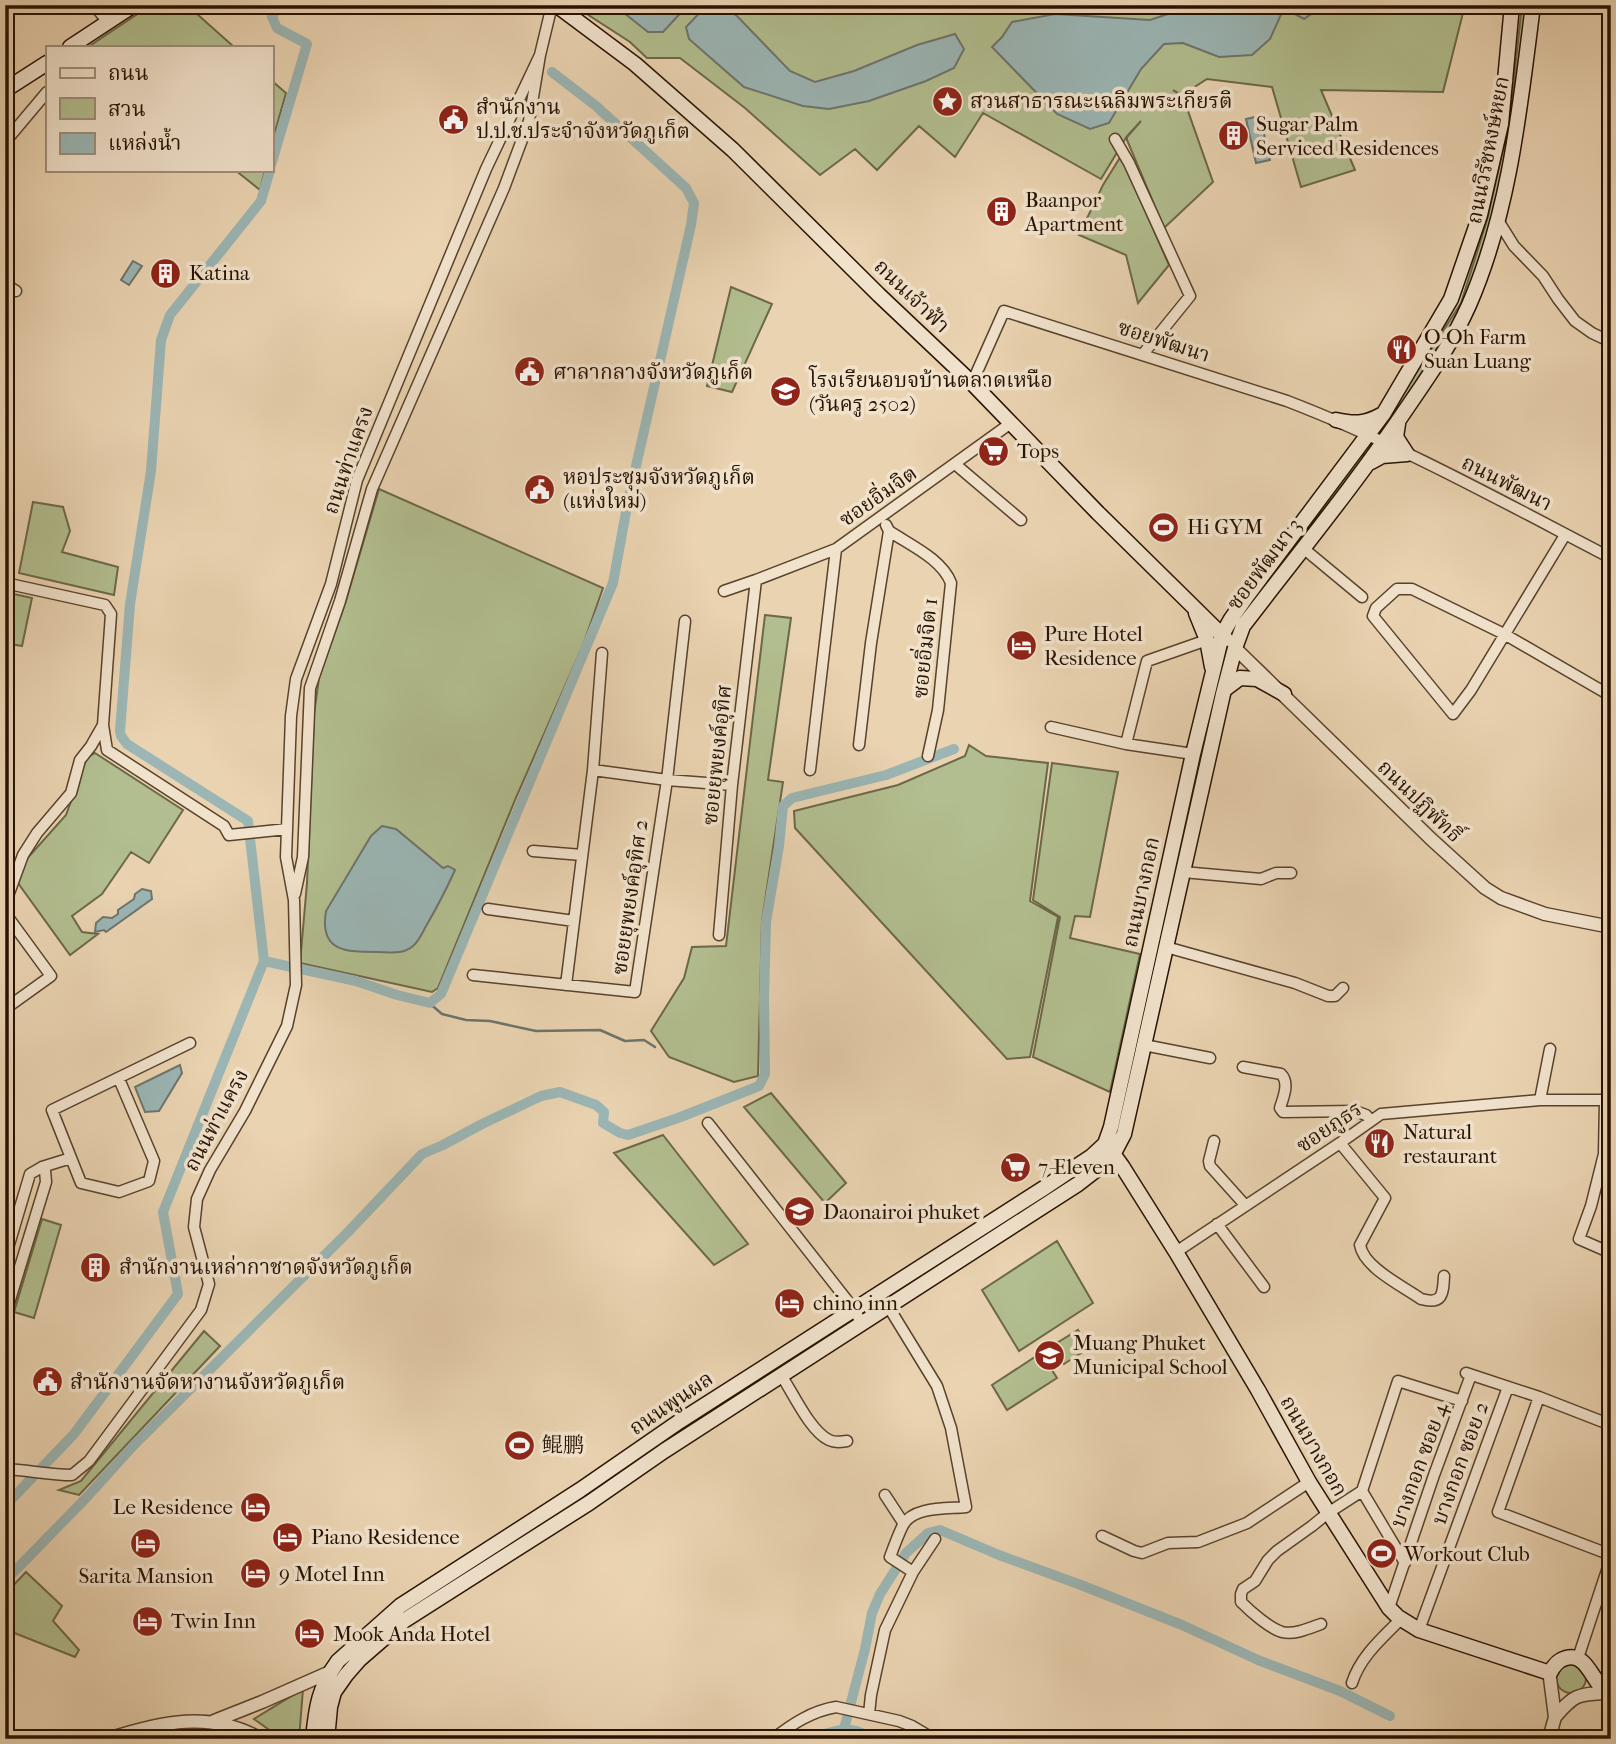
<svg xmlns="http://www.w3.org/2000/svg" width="1616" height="1744" viewBox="0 0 1616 1744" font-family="'IM FELL French Canon','Noto Serif SC','Noto Serif Thai',serif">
<rect width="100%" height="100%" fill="#ead3b1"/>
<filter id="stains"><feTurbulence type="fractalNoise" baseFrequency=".00286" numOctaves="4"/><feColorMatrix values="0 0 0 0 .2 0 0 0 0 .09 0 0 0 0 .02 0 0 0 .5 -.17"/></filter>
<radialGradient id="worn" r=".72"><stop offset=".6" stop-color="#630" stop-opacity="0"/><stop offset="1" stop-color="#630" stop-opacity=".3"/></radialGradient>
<path fill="#b2be8f" stroke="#6c6848" stroke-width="2" d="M 151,5 L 187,5 L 234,47 L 88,47 Z
M 573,5 L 1465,5 L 1443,92 L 1321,90 L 1355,170 L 1301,187 L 1272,87 L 1207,79 L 1182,95 L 1173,90 L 1183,97 L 1213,182 L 1164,228 L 1127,140 L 1127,137 L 1141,121 L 1127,136 L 1101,179 L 983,113 L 955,157 L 919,126 L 877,170 L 855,149 L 820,175 L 745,108 L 680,58 L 647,58 L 630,42 Z
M 1522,5 L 1526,5 L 1513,124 L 1491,222 L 1464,306 L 1389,424 L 1385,426 L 1383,425 L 1384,422 L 1461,303 L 1487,220 L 1509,123 Z
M 271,80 L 286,93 L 271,146 Z
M 1121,156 L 1169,265 L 1138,303 L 1126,255 L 1079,235 L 1103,185 Z
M 235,170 L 265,170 L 260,190 Z
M 731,287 L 772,304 L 732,392 L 707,386 Z
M 1364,454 L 1364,458 L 1241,619 L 1240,615 L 1360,455 Z
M 379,489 L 603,588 L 583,645 L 515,800 L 438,988 L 432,992 L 300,963 L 307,883 L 314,714 L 319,678 L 345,604 Z
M 33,502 L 63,507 L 70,531 L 62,552 L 118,567 L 114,595 L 19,573 Z
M 5,592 L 32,598 L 22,646 L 5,643 Z
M 765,615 L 791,618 L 768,780 L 783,782 L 762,921 L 758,1076 L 734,1082 L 669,1057 L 651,1031 L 684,978 L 692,947 L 726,946 Z
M 969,745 L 986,756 L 1048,763 L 1030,901 L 1058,917 L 1030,1057 L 1007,1059 L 795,828 L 794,811 L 898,785 L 965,756 Z
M 95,753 L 183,810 L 149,863 L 131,852 L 102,894 L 72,916 L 82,932 L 98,934 L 70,955 L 18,883 L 24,862 L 66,815 L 87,757 Z
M 1052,763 L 1118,772 L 1090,917 L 1075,916 L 1070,938 L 1140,954 L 1110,1092 L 1033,1057 L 1060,917 L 1033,900 Z
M 771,1093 L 846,1183 L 825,1203 L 744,1107 Z
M 663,1135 L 748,1244 L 714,1265 L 614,1153 Z
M 42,1219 L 61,1225 L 34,1318 L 14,1312 Z
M 1057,1241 L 1093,1303 L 1019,1351 L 982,1290 Z
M 1078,1330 L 1089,1348 L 1064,1364 L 1052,1346 Z
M 204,1331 L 220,1346 L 79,1495 L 59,1490 L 81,1481 Z
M 1041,1353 L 1057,1378 L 1007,1410 L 992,1385 Z
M 26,1572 L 62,1606 L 53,1621 L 79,1650 L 75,1657 L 12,1632 L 5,1646 L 5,1594 Z
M1556 1678a15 15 0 1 1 30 0a15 15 0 1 1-30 0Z
M 303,1689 L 299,1739 L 282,1739 L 254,1719 Z"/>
<path fill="#9bb6b5" stroke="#6d746d" stroke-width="2" d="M 614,5 L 688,5 L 663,32 L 648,32 Z
M 707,5 L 719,5 L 737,16 L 790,71 L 815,82 L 854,71 L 917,45 L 955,34 L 964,49 L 954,68 L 926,81 L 869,101 L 829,109 L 803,106 L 744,87 L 689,39 L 686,27 Z
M 1195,5 L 1324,5 L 1304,19 L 1284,8 L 1270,39 L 1252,55 L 1219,57 L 1183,43 L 1164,44 L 1141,69 L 1109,123 L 1090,129 L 1057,114 L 992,47 L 1002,37 L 1012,22 L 1055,14 L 1150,20 Z
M 1260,116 L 1270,160 L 1256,163 L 1246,119 Z
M 133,261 L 142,266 L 129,285 L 121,280 Z
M 382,826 L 396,829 L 443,868 L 448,866 L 455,870 C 446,890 436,909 425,928 C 422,934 418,942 413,946 C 403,955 389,952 377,952 C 346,952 319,952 326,911 L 371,836 Z
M 142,889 L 151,891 L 152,899 L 106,932 L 104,930 L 95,932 L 96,923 L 103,917 L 112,918 L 118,914 L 118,910 L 134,899 L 135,894 Z
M 180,1065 L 182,1073 L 159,1111 L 145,1112 L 135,1087 Z"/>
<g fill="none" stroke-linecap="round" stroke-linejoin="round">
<path stroke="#6d746d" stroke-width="2.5" d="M 428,1002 L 442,1014 L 466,1020 L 490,1021 L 536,1031 L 600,1030 L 625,1041 L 644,1040 L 655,1047"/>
<path stroke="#9bb6b5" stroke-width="10" d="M 271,165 L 307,44 L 277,28 L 272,17 L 277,8 L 283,5
M 264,961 L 356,981 L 397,995 L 430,1003 L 441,994 L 613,583 L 628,501 L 691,225 L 694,203 L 686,188 L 596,106 L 552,72
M 5,1506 L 74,1434 L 178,1294 L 163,1212 L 264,961 L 248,821 L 127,744 L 121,736 L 120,731 L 130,604 L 151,471 L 161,340 L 170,315 L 261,201 L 270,170
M 5,1581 L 86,1498 L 133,1446 L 348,1232 L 422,1154 L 443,1145 L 482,1124 L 541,1096 L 560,1092 L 596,1105 L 604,1112 L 603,1123 L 620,1133 L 628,1135 L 678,1118 L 759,1086 L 765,1074 L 764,999 L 766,922 L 779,846 L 783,806 L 792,798 L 886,775 L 954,749
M 844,1729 L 865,1649 L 872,1613 L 880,1594 L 906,1553 L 928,1533 L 940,1530 L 999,1555 L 1081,1585 L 1182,1625 L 1258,1660 L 1340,1691 L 1390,1716
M 803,1739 L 844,1729 L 856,1731 L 877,1739"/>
<defs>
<path id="minor" d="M 94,5 L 108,22
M 1115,139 L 1129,163 L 1190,296 L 1143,354
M 5,142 L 47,92
M 1499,222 L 1514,246 L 1543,276 L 1558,299 L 1575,321 L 1592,333 L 1611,342
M 5,284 L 16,291
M 972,383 L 1004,311 L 1287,401 C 1399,444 1505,503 1611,558
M 955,464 L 1021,520
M 889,531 C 910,545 942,559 951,583 L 938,710 L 928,756
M 1565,535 L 1471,690 L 1453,714 L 1373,616 L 1376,608 L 1397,589 L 1412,589 L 1504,634 L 1611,696
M 1303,548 L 1362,597
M 5,583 L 105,605 L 111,614 L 103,725 L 107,750 L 224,826 L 229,835 L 287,829
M 724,591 L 756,580 L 836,549 L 1011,423
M 1051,727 L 1126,744 L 1193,754
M 1126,744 L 1147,661 L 1207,640
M 859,745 L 871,643 L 889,531 L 886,525
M 593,770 L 667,780 L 732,785
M 810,770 L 836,549
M 533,851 L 582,855
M 1183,872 L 1261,879 L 1276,873 L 1291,873
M 295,894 L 303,857 L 310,688 L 340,601 L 372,489 L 504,188 L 529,121 L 540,55 L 552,5
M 5,904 L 23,855 L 37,833 L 71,793 L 80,760 L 91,746 L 103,725
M 488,909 L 574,921
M 5,913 L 51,976 L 5,1009
M 719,935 L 732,785 L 756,580
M 1166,947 L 1295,983 L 1328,996 L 1335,996 L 1343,988
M 473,975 L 635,992 L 667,780 L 685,621
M 566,985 L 593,770 L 602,653
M 1144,1045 L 1210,1058
M 1243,1067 L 1281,1074 C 1290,1083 1283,1098 1280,1108 L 1283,1112 L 1355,1111 L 1366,1115 L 1371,1121
M 119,1079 L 154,1161 L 149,1181 L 119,1192 L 81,1183 L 52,1110 L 190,1043
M 1540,1100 L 1550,1049
M 1605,1101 L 1604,1154 L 1591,1206 L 1579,1239 L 1611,1253
M 708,1123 L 850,1304 L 862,1323
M 1214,1141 L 1209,1161 L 1210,1166 L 1245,1205
M 1340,1143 L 1385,1198 L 1360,1245 C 1364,1268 1403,1286 1421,1299 C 1443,1305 1443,1294 1444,1276
M 1217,1224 L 1264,1287
M 1176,1252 L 1340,1143 L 1381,1114 L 1540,1100 L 1611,1100
M 5,1258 L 30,1174 L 42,1167 L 71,1158
M 888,1306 L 937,1386 L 951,1428 L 966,1507 C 947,1509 914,1506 903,1525 C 898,1535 894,1546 890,1557 L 913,1572
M 5,1316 L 46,1182 L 45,1170 L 42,1167
M 1466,1373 L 1539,1397
M 781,1375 C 793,1393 810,1431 829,1440 C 835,1443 841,1442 847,1441
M 1611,1425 L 1539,1397 L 1498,1512 L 1611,1555
M 5,1469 C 28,1470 49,1475 72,1475 L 89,1461 L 201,1310 L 209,1284 L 194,1227 L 197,1199 L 210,1170 L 245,1111 L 287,1026 L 296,985 L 294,900 L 286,857 L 291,716 L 296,679 L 331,584 L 357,480 L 486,169 L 540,55
M 1362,1491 L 1405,1563
M 885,1495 L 904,1524
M 1102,1536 L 1134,1551 L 1142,1553 L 1168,1543 L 1198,1542 L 1247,1523 L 1309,1482
M 1389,1608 L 1434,1475 L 1471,1375
M 1321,1624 C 1310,1628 1295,1635 1282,1632 C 1269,1628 1250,1611 1241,1602 L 1241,1594 L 1243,1589 L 1255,1581 L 1268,1560 L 1277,1551 L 1312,1526 L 1328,1513 L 1362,1491 L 1398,1381 L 1462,1401
M 1419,1630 L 1508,1387
M 1578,1658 L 1611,1558
M 1352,1683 C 1360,1657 1382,1638 1401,1619
M 869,1714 L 871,1695 L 885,1630 L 913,1572 L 935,1539
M 773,1739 C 792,1724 812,1711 836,1707 L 899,1721 L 912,1726 L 934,1739"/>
<path id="tertiary" d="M 1235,648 L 1431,839 L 1485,888 L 1501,898 L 1545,914 L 1611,927
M 1555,1717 C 1574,1695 1577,1694 1606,1693
M 214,1721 L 262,1702 L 330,1672
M 108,1739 C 161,1722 210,1710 261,1739
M 1549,1739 L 1555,1717 L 1550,1678 L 1550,1673"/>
<path id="secondary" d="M 556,5 L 635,64 L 733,150 L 879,295 L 972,383 L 1098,513 L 1226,639
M 70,47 L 134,5
M 5,90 L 47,63
M 1336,420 C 1354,424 1365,424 1381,415
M 1371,462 L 1382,456 L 1407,454 L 1396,437 L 1398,424
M 1196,613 L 1207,640 L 1212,667
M 1224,690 L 1240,678 L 1257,679 L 1284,694
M 1109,1148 L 1122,1166 L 1176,1252 L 1258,1390 L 1309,1482 L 1389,1608 L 1398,1617 L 1419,1630 L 1550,1673 C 1554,1665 1558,1660 1566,1658 C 1589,1652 1592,1686 1611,1695
M 313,1739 C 316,1707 319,1687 338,1661 L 400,1606 L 580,1490 L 680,1421 L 1044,1188 L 1092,1156 L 1105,1144 L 1111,1127 L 1193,754 L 1222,635 L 1231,619 L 1247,596 L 1384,413 L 1451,299 L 1480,215 L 1501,124 L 1512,5
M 327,1739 L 330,1707 L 334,1692 L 346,1675 L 360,1659 L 405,1620 L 589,1503 L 664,1451 L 1078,1184 L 1100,1167 L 1114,1153 L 1124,1134 L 1223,694 L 1235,648 L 1243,626 C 1299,553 1358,481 1409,405 C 1431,373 1453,341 1469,305 C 1510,211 1520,106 1533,5"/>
</defs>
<use href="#minor" stroke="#58422c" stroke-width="13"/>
<use href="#tertiary" stroke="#58422c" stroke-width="15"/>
<use href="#secondary" stroke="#271200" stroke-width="17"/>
<use href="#minor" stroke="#f1e2cc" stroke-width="10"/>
<use href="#tertiary" stroke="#f1e2cc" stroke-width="12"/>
<use href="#secondary" stroke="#f1e2cc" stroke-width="14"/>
</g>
<defs>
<symbol id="sight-disc" viewBox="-11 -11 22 22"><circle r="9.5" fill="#8f2418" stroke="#f1e2cc"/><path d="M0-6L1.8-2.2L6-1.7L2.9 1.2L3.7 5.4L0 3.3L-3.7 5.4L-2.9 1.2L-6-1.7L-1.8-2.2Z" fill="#fff"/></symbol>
<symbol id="civic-disc" viewBox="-11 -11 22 22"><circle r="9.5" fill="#8f2418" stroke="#f1e2cc"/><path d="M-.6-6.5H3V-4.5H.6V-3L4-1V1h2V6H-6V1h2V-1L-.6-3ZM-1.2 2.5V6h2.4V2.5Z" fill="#fff"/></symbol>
<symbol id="building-disc" viewBox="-11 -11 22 22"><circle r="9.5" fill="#8f2418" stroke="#f1e2cc"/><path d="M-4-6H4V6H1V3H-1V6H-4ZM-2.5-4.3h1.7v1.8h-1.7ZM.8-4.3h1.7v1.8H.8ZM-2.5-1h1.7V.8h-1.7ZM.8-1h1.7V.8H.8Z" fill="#fff"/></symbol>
<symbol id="restaurant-disc" viewBox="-11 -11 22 22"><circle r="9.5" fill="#8f2418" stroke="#f1e2cc"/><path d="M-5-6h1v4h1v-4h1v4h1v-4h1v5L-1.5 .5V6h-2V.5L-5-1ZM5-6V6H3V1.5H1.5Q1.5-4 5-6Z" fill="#fff"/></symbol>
<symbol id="school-disc" viewBox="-11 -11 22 22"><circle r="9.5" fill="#8f2418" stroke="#f1e2cc"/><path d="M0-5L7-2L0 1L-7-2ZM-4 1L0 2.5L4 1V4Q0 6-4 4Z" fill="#fff"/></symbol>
<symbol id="supermarket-disc" viewBox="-11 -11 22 22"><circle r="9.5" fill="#8f2418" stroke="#f1e2cc"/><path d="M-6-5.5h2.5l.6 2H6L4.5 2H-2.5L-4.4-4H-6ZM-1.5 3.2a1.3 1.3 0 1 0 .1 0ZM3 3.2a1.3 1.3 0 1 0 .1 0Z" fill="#fff"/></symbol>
<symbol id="stadium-disc" viewBox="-11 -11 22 22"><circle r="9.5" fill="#8f2418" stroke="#f1e2cc"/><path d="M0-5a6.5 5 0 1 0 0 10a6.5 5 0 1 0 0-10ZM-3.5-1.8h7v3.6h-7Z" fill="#fff"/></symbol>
<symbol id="hotel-disc" viewBox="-11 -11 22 22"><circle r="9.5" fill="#8f2418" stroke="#f1e2cc"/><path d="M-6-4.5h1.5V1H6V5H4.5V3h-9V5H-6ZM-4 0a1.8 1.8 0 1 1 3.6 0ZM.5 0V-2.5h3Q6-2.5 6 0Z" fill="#fff"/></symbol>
</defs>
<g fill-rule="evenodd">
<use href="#sight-disc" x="930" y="84" width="35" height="35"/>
<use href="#civic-disc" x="436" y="102" width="35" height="35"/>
<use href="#building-disc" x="1216" y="118" width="35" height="35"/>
<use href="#building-disc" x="984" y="194" width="35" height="35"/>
<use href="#building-disc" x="148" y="256" width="35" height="35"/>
<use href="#restaurant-disc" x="1384" y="332" width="35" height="35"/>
<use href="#civic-disc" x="512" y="354" width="35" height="35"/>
<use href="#school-disc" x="768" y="374" width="35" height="35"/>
<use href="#supermarket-disc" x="976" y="434" width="35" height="35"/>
<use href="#civic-disc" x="522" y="472" width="35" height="35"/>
<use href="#stadium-disc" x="1146" y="510" width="35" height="35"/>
<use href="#hotel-disc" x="1004" y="628" width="35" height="35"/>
<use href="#restaurant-disc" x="1362" y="1126" width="35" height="35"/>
<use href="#supermarket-disc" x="998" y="1150" width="35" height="35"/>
<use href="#school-disc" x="782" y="1194" width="35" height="35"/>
<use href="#building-disc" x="78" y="1250" width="35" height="35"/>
<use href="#hotel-disc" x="772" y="1286" width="35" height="35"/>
<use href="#school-disc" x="1032" y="1338" width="35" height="35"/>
<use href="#civic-disc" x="30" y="1364" width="35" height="35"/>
<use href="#stadium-disc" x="502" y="1428" width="35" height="35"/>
<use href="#hotel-disc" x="238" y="1490" width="35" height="35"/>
<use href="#hotel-disc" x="270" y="1520" width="35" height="35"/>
<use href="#hotel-disc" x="128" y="1526" width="35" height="35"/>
<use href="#stadium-disc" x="1364" y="1536" width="35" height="35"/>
<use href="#hotel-disc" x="238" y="1556" width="35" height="35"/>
<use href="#hotel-disc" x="130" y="1604" width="35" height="35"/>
<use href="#hotel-disc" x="292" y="1616" width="35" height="35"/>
</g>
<g text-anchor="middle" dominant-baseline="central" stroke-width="7" stroke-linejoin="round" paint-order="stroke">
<g font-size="21" fill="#271200" stroke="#f1e2cc" text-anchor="start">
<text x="970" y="101">สวนสาธารณะเฉลิมพระเกียรติ</text>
<text x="476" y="107">สำนักงาน<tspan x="476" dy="24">ป.ป.ช.ประจำจังหวัดภูเก็ต</tspan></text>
<text x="1256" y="124">Sugar Palm<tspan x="1256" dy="24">Serviced Residences</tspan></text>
<text x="1025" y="200">Baanpor<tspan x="1025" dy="24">Apartment</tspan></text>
<text x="189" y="273">Katina</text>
<text x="1424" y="337">O-Oh Farm<tspan x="1424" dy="24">Suan Luang</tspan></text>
<text x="553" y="372">ศาลากลางจังหวัดภูเก็ต</text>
<text x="809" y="380">โรงเรียนอบจบ้านตลาดเหนือ<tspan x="809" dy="24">(วันครู 2502)</tspan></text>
<text x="1017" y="451">Tops</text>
<text x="563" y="477">หอประชุมจังหวัดภูเก็ต<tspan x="563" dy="24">(แห่งใหม่)</tspan></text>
<text x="1187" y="527">Hi GYM</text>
<text x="1044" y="634">Pure Hotel<tspan x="1044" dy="24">Residence</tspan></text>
<text x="1403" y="1132">Natural<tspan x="1403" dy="24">restaurant</tspan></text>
<text x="1038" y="1167">7-Eleven</text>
<text x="823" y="1212">Daonairoi phuket</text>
<text x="119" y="1267">สำนักงานเหล่ากาชาดจังหวัดภูเก็ต</text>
<text x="813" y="1303">chino inn</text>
<text x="1073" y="1343">Muang Phuket<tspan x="1073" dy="24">Municipal School</tspan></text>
<text x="70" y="1382">สำนักงานจัดหางานจังหวัดภูเก็ต</text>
<text x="542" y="1445">鲲鹏</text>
<text x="233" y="1507" text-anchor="end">Le Residence</text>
<text x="311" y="1537">Piano Residence</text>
<text x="1404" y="1554">Workout Club</text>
<text x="279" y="1574">9 Motel Inn</text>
<text x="146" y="1576" text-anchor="middle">Sarita Mansion</text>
<text x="171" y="1621">Twin Inn</text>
<text x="333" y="1634">Mook Anda Hotel</text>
</g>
<g font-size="21" fill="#271200" stroke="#f1e2cc">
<text transform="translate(1488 150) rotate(-79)">ถนนวิรัชหงษ์หยก</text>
<text transform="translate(912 296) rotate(44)">ถนนเจ้าฟ้า</text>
<text transform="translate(1164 341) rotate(18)">ซอยพัฒนา</text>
<text transform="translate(348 460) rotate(-71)">ถนนท่าแครง</text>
<text transform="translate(1507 483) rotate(27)">ถนนพัฒนา</text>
<text transform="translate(878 496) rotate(-35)">ซอยอิ่มจิต</text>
<text transform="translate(1264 564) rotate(-53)">ซอยพัฒนา 3</text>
<text transform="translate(925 648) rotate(-84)">ซอยอิ่มจิต 1</text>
<text transform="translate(717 755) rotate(-84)">ซอยยุพยงค์อุทิศ</text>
<text transform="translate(1420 801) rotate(44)">ถนนปฏิพัทธิ์</text>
<text transform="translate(1141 892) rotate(-78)">ถนนบางกอก</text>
<text transform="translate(630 897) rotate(-82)">ซอยยุพยงค์อุทิศ 2</text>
<text transform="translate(216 1120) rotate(-62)">ถนนท่าแครง</text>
<text transform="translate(1329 1127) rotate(-34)">ซอยภูธร</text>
<text transform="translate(671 1403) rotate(-34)">ถนนพูนผล</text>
<text transform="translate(1314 1446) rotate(60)">ถนนบางกอก</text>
<text transform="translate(1460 1463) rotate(-70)">บางกอก ซอย 2</text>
<text transform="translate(1419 1465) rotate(-70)">บางกอก ซอย 4</text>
</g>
</g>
<rect width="1616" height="1744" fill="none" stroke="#ead3b1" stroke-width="28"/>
<rect x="7" y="7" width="1602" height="1730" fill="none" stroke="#271200" stroke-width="3.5"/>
<rect x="14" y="14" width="1588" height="1716" fill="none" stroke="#271200" stroke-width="2"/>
<rect x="46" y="46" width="228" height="126" fill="#f1e2cc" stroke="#a08f7a" stroke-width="2"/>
<rect x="60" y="68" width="35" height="10" fill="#f1e2cc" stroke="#a08f7a" stroke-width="2"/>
<text x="108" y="80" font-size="21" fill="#271200">ถนน</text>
<rect x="60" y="98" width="35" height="21" fill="#b2be8f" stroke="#a08f7a" stroke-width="2"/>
<text x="108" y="116" font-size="21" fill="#271200">สวน</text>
<rect x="60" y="133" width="35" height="21" fill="#9bb6b5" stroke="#a08f7a" stroke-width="2"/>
<text x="108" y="150" font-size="21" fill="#271200">แหล่งน้ำ</text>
<rect width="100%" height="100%" filter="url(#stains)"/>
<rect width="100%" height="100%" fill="url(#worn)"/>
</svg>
